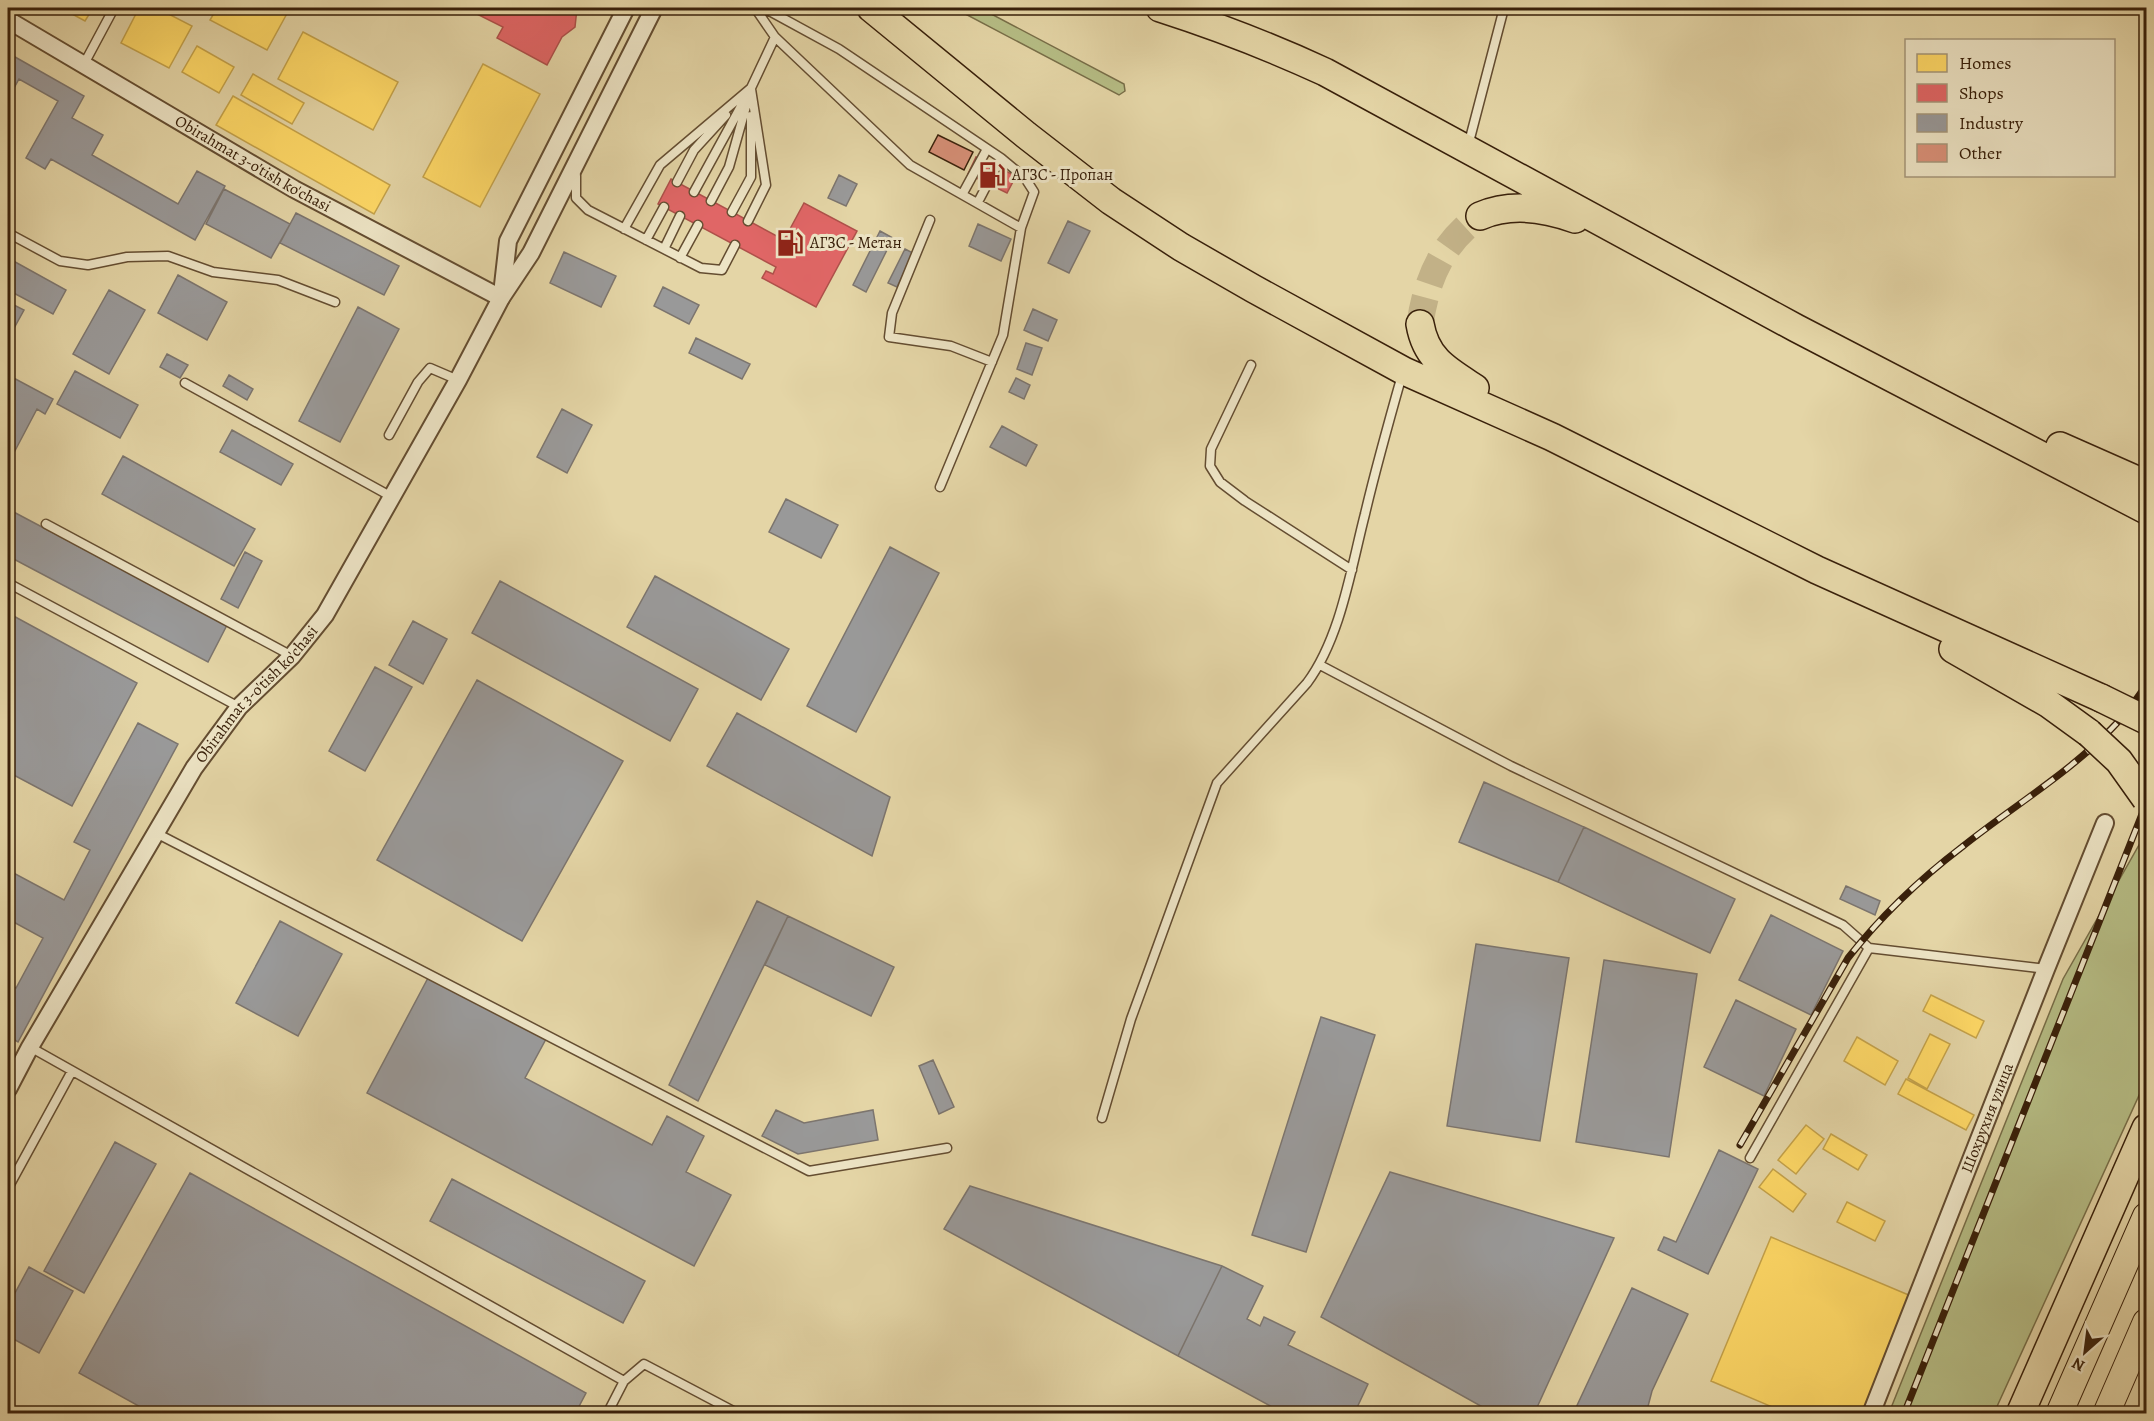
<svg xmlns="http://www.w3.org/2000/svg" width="2154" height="1421" viewBox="0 0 2154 1421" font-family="Alegreya,serif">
<rect width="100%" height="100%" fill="#e4d5a6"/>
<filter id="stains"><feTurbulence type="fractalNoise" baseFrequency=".00333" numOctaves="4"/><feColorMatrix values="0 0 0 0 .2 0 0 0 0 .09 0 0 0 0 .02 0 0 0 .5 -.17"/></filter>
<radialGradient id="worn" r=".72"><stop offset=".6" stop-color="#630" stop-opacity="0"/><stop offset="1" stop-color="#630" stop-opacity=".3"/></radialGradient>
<path fill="#b6bd85" stroke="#786e48" stroke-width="1.5" d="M 954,8 L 980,8 L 1124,84 L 1125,91 L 1119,95 Z
M 2143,838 L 2146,845 L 2146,1080 L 1994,1413 L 1889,1413 L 2063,979 Z"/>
<path fill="#ffd966" stroke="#c4a24a" stroke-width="1.5" d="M 61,8 L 93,8 L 85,21 Z
M 139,8 L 157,8 L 192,26 L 169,68 L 121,43 Z
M 217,8 L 290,8 L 267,50 L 210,20 Z
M 303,32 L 398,82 L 373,130 L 278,79 Z
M 197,46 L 234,67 L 219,93 L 182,72 Z
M 483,64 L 540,94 L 480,207 L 423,177 Z
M 253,74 L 304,103 L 292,124 L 241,95 Z
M 233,96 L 390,185 L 374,214 L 216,125 Z
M 1931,995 L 1984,1021 L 1976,1038 L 1923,1011 Z
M 1930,1034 L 1950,1044 L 1927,1089 L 1908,1078 Z
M 1857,1037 L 1898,1061 L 1885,1085 L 1844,1061 Z
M 1906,1079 L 1974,1115 L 1966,1130 L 1898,1094 Z
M 1806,1125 L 1824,1139 L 1796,1174 L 1778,1160 Z
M 1831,1134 L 1867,1155 L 1858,1170 L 1823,1149 Z
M 1773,1169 L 1806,1194 L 1793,1212 L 1759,1187 Z
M 1847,1202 L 1885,1221 L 1875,1241 L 1837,1222 Z
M 1771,1237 L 1911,1296 L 1862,1414 L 1789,1414 L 1711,1381 Z"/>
<path fill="#e06666" stroke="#ae514a" stroke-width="1.5" d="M 465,8 L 577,8 L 575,27 L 562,37 L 547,65 L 497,38 L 503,27 Z
M 976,157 L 1016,176 L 1007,193 L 968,174 Z
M 671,179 L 784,240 L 804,203 L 857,231 L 816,307 L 762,278 L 766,271 L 773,274 L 776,267 L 658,204 Z"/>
<path fill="#999" stroke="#7c756e" stroke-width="1.5" d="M 8,53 L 84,96 L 72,118 L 103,135 L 92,155 L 178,204 L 197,171 L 225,186 L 195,240 L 51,159 L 45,169 L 26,158 L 58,101 L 19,79 L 8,99 Z
M 839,175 L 857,184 L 846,206 L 828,198 Z
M 224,189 L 290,224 L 271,258 L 206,224 Z
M 296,213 L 399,266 L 384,295 L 280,243 Z
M 1068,221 L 1090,231 L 1069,273 L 1048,263 Z
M 978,224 L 1011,239 L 1001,261 L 969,246 Z
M 880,231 L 893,238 L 866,292 L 853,285 Z
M 905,249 L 913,253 L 897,287 L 888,283 Z
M 564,252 L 616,276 L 601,307 L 550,283 Z
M 8,258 L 66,290 L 53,314 L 8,290 Z
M 178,275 L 227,302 L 207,340 L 158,313 Z
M 663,287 L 699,305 L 689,324 L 654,306 Z
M 109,290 L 145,310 L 109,374 L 73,354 Z
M 8,302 L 24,310 L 13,330 L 8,327 Z
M 358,307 L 399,329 L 340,442 L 299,421 Z
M 1033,309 L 1057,320 L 1048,341 L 1024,330 Z
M 696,338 L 750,364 L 742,379 L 689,353 Z
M 1026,343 L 1042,348 L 1032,375 L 1017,369 Z
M 167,354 L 188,365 L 180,378 L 160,367 Z
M 75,371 L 138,405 L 120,438 L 57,404 Z
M 8,375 L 53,399 L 45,414 L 37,409 L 8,464 L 8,397 L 10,391 L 8,389 Z
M 229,375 L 253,389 L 247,400 L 223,386 Z
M 1016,378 L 1030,385 L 1024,399 L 1009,392 Z
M 562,409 L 592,425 L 567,473 L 537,457 Z
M 1002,426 L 1037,445 L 1026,466 L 990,447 Z
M 232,430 L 293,464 L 281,485 L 220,452 Z
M 123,456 L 255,529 L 234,566 L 102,494 Z
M 786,499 L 838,525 L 821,558 L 769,532 Z
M 8,509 L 227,625 L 208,662 L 8,556 Z
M 890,547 L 939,573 L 856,732 L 807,706 Z
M 245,552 L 262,561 L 238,608 L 221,599 Z
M 655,576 L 789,649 L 761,700 L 627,627 Z
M 500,581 L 698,689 L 670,741 L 472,633 Z
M 8,613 L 137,683 L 72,806 L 8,772 Z
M 413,621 L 447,639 L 423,684 L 389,665 Z
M 375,667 L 412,687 L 365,771 L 329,751 Z
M 477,680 L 623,761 L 522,941 L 377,860 Z
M 737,713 L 890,797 L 872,856 L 707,766 Z
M 138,723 L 178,744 L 18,1042 L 8,1036 L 8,984 L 16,988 L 43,938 L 8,919 L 8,870 L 64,900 L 90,850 L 74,842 Z
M 1484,782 L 1584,827 L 1558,882 L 1459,842 Z
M 1584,827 L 1735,899 L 1710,953 L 1558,882 Z
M 1846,886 L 1880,901 L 1875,915 L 1840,899 Z
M 757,901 L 788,916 L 698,1101 L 669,1085 Z
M 1771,915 L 1843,951 L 1811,1015 L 1739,980 Z
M 788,916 L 894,967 L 871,1016 L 765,965 Z
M 280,921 L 342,954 L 298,1036 L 236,1003 Z
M 1476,944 L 1569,958 L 1540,1141 L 1447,1126 Z
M 1604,960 L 1697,974 L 1669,1157 L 1576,1142 Z
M 428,978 L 546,1039 L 525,1078 L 652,1145 L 667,1116 L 704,1136 L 686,1172 L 731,1195 L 694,1266 L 367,1093 Z
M 1736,1000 L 1796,1029 L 1764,1096 L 1704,1067 Z
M 1321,1017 L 1375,1035 L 1306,1252 L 1252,1235 Z
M 933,1060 L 954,1107 L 939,1114 L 919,1066 Z
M 776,1110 L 804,1123 L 873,1110 L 878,1140 L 798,1154 L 762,1136 Z
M 115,1142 L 156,1164 L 84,1293 L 44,1271 Z
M 1719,1150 L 1758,1169 L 1708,1274 L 1658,1250 L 1664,1237 L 1676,1242 Z
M 1390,1172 L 1614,1238 L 1534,1414 L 1495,1414 L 1321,1317 Z
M 190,1173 L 586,1393 L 575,1414 L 153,1414 L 79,1373 Z
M 452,1179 L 645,1281 L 623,1323 L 430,1221 Z
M 970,1186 L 1222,1266 L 1178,1356 L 944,1229 Z
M 1222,1266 L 1263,1286 L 1247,1319 L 1260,1326 L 1264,1317 L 1295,1332 L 1288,1345 L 1368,1384 L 1354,1414 L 1285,1414 L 1178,1356 Z
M 29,1267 L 73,1291 L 39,1353 L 8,1336 L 8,1306 Z
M 1632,1288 L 1688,1314 L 1652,1391 L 1646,1414 L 1573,1414 Z"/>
<path fill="#d89078" stroke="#39200a" stroke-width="1.5" d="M 938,135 L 973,152 L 964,170 L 929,152 Z"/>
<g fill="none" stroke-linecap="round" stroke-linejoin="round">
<path stroke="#c2b187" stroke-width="27" stroke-dasharray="27 14" stroke-linecap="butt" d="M 1420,324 C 1426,280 1443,241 1480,216"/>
<defs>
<path id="service" d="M 755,8 L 775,37 L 910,165 L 1021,228 L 1034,192 L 1025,178 L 1001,158 L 839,49 L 764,8
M 2142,8 L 2146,10
M 84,64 L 114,8
M 1468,146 L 1504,8
M 576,176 L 576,198 L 588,210 L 701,268 L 722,270 L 735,245
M 677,182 L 694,150 L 726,115
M 694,192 L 751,88 L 775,37
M 963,193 L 987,149
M 711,201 L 729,167 L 747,103
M 978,202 L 1001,158
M 732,212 L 751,177 L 751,116
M 930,220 L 892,313 L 889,337 L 951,346 L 992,362
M 748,221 L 766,185 L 751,89
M 624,229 L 660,165 L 751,88
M 8,233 L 60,261 L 88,265 L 127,257 L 168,256 L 213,272 L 278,280 L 335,302
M 646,240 L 664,207
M 664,249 L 680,216
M 680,258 L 698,225
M 1251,365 L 1211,449 L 1210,466 L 1220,482 L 1245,501 L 1352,570
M 185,383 L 392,497
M 389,435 L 418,382 L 430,368 L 458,380
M 940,487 L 1003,335 L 1021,228
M 46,524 L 292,656
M 8,583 L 239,707
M 1320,665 L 1511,766 L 1843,925 L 1869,948 L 2046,969
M 156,833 L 809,1171 L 947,1148
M 30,1047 L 624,1381
M 1102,1118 L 1131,1019 L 1217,783 L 1307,683 C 1341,637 1351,568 1365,514 C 1376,467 1389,421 1402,375
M 1750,1158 L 1869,948
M 8,1188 L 72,1071
M 8,1413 L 9,1414
M 607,1414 L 624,1381 L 644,1364 L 739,1414"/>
<g id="minor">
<path id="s1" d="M 8,20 L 294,189 L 501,298"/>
<path d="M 502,294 L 508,241 L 626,8"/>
<path id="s2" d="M 8,1089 L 30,1047 L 194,768 L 239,707 L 292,656 L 325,615 L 458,380 L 501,298 L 531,253 L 654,8"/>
<path id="s3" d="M 1871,1414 L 2046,969 L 2105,823"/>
</g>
<path id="primary" d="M 2059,1414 L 2146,1216
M 2106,1414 L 2146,1322"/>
<path id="trunk" d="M 871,8 L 1026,135 L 1111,201 L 1181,247 L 1254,289 L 1404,371 L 1552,437 L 1817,570 L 2101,698
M 1160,8 C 1216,26 1271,47 1325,72 L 1796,328 L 2146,510
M 1480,216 C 1510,203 1545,208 1575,219
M 1420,324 C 1426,359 1447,370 1475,388
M 2060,446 L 2146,484
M 1953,649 L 2049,704 L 2089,733
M 2020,1414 L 2146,1128"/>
</defs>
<use href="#service" stroke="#644d31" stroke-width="11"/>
<use href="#minor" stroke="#644d31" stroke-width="20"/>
<use href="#primary" stroke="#39200a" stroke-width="28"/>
<use href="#trunk" stroke="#39200a" stroke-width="30"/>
<use href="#service" stroke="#ede4c5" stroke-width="8"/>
<use href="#minor" stroke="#ede4c5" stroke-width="16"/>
<use href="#primary" stroke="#e4d5a6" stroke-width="26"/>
<use href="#trunk" stroke="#e4d5a6" stroke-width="27"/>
<defs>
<path id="rail" d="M 1740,1145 L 1848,958 C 1881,916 1920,879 1962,847 C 2013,806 2070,773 2115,725 C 2127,713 2136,699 2146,686
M 1904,1414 L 2146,804"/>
</defs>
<use href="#rail" stroke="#39200a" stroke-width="7"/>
<use href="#rail" stroke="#ede4c5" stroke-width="4.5" stroke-dasharray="14" stroke-linecap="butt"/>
<defs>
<path id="trunk-bridge" d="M 2101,698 L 2146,720
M 2089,733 L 2119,761 L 2146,799"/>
</defs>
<use href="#trunk-bridge" stroke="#39200a" stroke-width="30" stroke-linecap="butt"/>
<use href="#trunk-bridge" stroke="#e4d5a6" stroke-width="27"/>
</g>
<defs>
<symbol id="fuel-bare" viewBox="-9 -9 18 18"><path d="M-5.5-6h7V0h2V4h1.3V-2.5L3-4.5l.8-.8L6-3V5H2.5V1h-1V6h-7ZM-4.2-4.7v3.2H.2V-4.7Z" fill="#8f2418" stroke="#ede4c5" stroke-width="2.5" paint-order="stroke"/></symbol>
</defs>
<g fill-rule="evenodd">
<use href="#fuel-bare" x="973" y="156" width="38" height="38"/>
<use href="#fuel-bare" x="771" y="224" width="38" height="38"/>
</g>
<g text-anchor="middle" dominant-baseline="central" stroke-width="6" stroke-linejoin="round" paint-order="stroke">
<g font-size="16" fill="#39200a" stroke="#ede4c5">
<text stroke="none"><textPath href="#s1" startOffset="284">Obirahmat 3-o'tish ko'chasi</textPath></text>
<text stroke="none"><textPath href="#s2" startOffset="468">Obirahmat 3-o'tish ko'chasi</textPath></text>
<text stroke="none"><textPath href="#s3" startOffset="318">Шохрухия улица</textPath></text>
</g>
<g font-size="16" fill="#39200a" stroke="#ede4c5" text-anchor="start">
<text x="1012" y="175">АГЗС - Пропан</text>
<text x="810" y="243">АГЗС - Метан</text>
</g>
</g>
<rect width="2154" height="1421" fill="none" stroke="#e4d5a6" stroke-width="30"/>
<rect x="9" y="9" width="2136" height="1403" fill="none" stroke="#39200a" stroke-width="3"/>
<rect x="15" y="15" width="2124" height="1391" fill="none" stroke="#39200a" stroke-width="1.5"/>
<rect x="1905" y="39" width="210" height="138" fill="#ede4c5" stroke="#a5967a" stroke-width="1.5"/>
<rect x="1917" y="54" width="30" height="18" fill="#ffd966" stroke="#a5967a" stroke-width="1.5"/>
<text x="1959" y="69" font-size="18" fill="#39200a">Homes</text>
<rect x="1917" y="84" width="30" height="18" fill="#e06666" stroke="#a5967a" stroke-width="1.5"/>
<text x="1959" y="99" font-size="18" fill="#39200a">Shops</text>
<rect x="1917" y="114" width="30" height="18" fill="#999999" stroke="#a5967a" stroke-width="1.5"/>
<text x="1959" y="129" font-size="18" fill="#39200a">Industry</text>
<rect x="1917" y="144" width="30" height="18" fill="#d89078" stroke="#a5967a" stroke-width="1.5"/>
<text x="1959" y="159" font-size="18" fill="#39200a">Other</text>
<g transform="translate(2085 1352) rotate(208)" stroke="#ede4c5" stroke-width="4.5" paint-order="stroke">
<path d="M0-4.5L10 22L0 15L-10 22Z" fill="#39200a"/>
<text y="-9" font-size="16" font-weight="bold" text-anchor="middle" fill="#39200a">N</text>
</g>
<rect width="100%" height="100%" filter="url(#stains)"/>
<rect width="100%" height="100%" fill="url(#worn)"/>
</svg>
